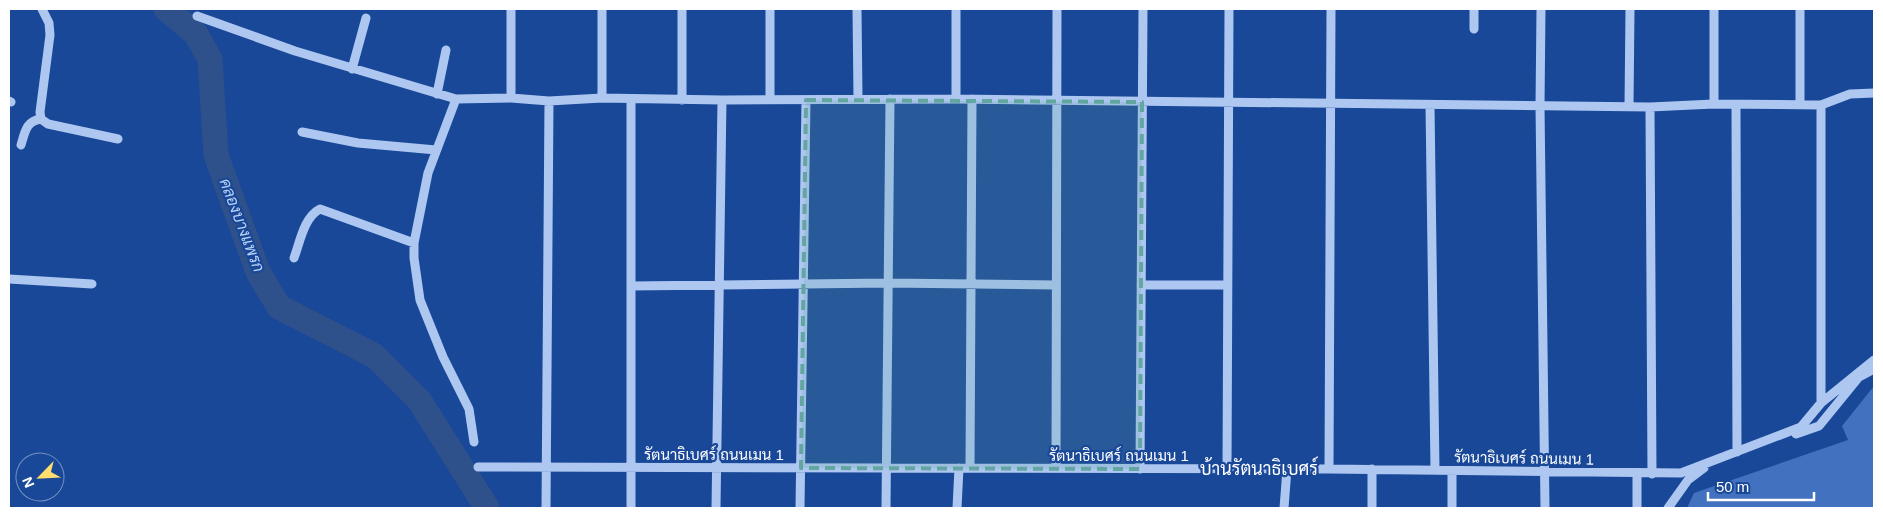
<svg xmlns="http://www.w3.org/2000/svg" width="1883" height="517" viewBox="0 0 1883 517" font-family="Helvetica,Sarabun,sans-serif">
<rect width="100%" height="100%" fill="#194898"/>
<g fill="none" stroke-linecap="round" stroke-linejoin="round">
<path stroke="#2e518c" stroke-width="25" d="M 166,9 L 196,34 L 210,59 L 216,155 L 258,272 L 279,307 L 375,356 L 419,400 L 487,508"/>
</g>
<path fill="#4171bf" d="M 1874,386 L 1874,508 L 1687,508 L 1694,493 L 1848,440 L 1842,426 Z"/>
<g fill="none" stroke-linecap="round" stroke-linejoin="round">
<path stroke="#adc7f1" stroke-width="9" d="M 42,9 L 49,23 L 50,35 L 40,112 L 41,119 L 48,124 L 118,139
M 682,9 L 682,100
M 770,9 L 770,99
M 857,9 L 858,99
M 1474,9 L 1474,29
M 1541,9 L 1540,106 L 1545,508
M 197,16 L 295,51 L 456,99
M 352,69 L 366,18
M 437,94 L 446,50
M 511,98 L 511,9
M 602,98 L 602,9
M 631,99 L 631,508
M 956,99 L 956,9
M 9,101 L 11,102
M 1714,104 L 1714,9
M 1800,104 L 1800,9
M 1430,105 L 1435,470
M 1629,106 L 1630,9
M 1736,106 L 1737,452
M 1650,107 L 1652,474
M 302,132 L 358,143 L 436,150
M 21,145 C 25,132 26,121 41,119
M 294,258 C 300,242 304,217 320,209 L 414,243
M 9,279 L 92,284
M 1141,285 L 1227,285
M 631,286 L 888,283 L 1056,285
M 1821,403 L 1821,105
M 1796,434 L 1819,426 L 1859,377 L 1874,369
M 474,442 L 469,409 L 443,357 L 420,300 L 414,258 L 414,243 L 428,173 L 456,99 L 511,98 L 549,101 L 602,98 L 722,100 L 956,99 L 1650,107 L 1714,104 L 1821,105 L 1850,94 L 1874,93
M 478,467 L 1329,469 L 1681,473 L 1801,427 L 1821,403 L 1874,360
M 970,468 L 972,99
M 1056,468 L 1057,9
M 1140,469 L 1143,9
M 1227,469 L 1229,9
M 1329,469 L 1331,9
M 1372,469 L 1372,508
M 1452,471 L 1452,508
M 546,508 L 549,101
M 716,508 L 722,100
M 800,508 L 806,100
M 886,508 L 890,99
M 957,508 L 959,468
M 1284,508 L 1287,469
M 1637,508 L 1637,473
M 1668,508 L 1688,480 L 1704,468"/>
</g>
<path fill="#63a6a1" fill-opacity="0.2" stroke="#63a6a1" stroke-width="4" stroke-dasharray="10 6" stroke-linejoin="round" d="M 806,100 L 1142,102 L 1140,469 L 801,468 Z"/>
<g text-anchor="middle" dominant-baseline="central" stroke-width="4.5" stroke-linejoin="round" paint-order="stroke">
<g font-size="15" fill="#fff" stroke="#194898">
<text x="714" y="454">รัตนาธิเบศร์ ถนนเมน 1</text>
<text x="1119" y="455">รัตนาธิเบศร์ ถนนเมน 1</text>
<text transform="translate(1524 458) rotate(1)">รัตนาธิเบศร์ ถนนเมน 1</text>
</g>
<g font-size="16" font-style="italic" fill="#b9d2f7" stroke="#194898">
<text transform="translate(242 225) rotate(69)">คลองบางแพรก</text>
</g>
<g font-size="18" fill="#fff" stroke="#194898">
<text x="1259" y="469">บ้านรัตนาธิเบศร์</text>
</g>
</g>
<rect width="1883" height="517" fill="none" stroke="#ffffff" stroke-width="20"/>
<g transform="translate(40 477) rotate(246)"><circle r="24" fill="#194898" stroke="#7591c1"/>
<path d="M0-4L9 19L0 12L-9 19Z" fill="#ffde6c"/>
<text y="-8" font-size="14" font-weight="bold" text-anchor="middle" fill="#ffffff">N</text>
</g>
<path d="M1708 492v8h106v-8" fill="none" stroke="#ffffff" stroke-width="2.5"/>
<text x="1716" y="492" font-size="15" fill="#ffffff" stroke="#194898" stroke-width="4" paint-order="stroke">50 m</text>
</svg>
